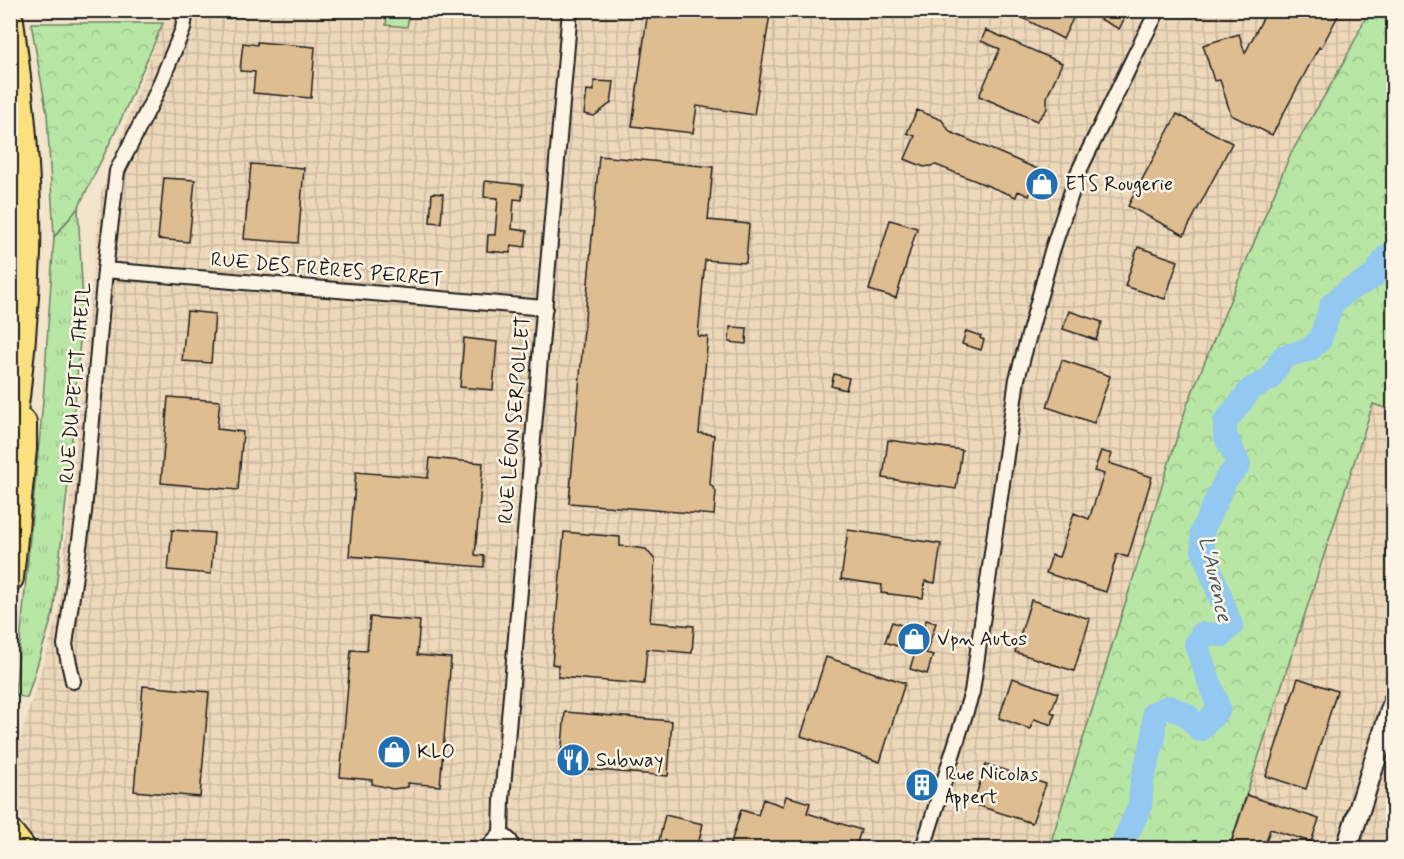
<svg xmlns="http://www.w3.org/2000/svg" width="1404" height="859" viewBox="0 0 1404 859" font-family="Mynerve,sans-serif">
<defs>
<pattern id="industrial-grid" width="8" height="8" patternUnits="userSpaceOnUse" patternTransform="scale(1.5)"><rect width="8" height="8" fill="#edd8ba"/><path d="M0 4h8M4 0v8" fill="none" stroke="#cbb99f"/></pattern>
<pattern id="grass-tufts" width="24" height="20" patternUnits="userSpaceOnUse" patternTransform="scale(1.5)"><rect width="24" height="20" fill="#b8e6a5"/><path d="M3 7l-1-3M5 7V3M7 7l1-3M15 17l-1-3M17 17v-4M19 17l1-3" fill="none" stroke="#9ec58d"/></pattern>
<pattern id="forest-crowns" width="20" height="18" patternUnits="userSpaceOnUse" patternTransform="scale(1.5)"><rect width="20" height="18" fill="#b8e6a5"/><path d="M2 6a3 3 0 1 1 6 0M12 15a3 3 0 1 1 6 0" fill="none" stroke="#9ec58d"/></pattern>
</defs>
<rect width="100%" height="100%" fill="#f3e4cc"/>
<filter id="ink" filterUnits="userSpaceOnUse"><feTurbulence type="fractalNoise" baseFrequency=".0167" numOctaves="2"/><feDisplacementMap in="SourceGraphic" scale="12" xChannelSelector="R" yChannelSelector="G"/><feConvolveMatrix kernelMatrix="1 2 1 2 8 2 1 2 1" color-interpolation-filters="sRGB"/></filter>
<g filter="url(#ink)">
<path fill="url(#industrial-grid)" d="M 238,10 L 387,11 L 386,25 L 407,27 L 410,10 L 1369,11 L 1344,62 L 1290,155 L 1187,405 L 1049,848 L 51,848 L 27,834 L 11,785 L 10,773 L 58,614 L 101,193 L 163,23 L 195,13 L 230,19 Z
M 1373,404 L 1393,411 L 1393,848 L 1229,848 Z"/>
<path fill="url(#grass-tufts)" stroke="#6a8160" stroke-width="1.5" d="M 196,11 L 196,10 L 237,11 L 230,19 L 195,13 Z
M 78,208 L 83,304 L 68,484 L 53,614 L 27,698 L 15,695 L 43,401 L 54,237 Z"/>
<path fill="url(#forest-crowns)" stroke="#6a8160" stroke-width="1.5" d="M 387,11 L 410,11 L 407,27 L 386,25 Z
M 1369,11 L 1393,11 L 1393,411 L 1373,404 L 1229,848 L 1049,848 L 1187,405 L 1290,155 L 1344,62 Z
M 31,23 L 163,23 L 119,124 L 78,208 L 54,237 L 47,114 Z"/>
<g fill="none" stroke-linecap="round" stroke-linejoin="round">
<path stroke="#63839c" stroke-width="4" d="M 1384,262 L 1394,273"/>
<path stroke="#93c8f1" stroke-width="24" d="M 1121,848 L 1140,806 L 1142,781 L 1154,737 L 1154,713 L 1169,707 L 1187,715 L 1200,730 L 1219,709 L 1196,644 L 1202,634 L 1222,635 L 1231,626 L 1203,550 L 1202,531 L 1226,479 L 1239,465 L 1225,435 L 1225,422 L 1251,389 L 1270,379 L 1283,357 L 1310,349 L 1320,340 L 1332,304 L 1347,291 L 1373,277 L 1387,256 L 1394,253"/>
</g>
<path fill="#debd90" stroke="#1c1c1c" stroke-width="1.5" d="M 648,10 L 748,10 L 770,14 L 754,115 L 697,106 L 693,133 L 632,126 Z
M 1008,10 L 1077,10 L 1063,39 Z
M 1083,10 L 1129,10 L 1119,29 Z
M 1248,10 L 1341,10 L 1321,48 L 1319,47 L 1272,135 L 1231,115 L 1220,80 L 1214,81 L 1203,45 L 1239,34 L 1245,53 L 1263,18 Z
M 986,30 L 1062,63 L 1047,97 L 1047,109 L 1037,121 L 979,96 L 1000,49 L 981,41 Z
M 257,42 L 315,47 L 311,98 L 253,93 L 255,72 L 240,71 L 241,61 L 243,43 L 257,45 Z
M 594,81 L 614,82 L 611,103 L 594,116 L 584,114 L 587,90 L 594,91 Z
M 917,110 L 942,120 L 950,132 L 1040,170 L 1029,196 L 1018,191 L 1016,197 L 936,165 L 924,167 L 905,159 L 915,136 L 907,133 Z
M 1177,114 L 1232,143 L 1184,235 L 1128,206 Z
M 599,156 L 713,167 L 708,220 L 749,224 L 746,263 L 705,260 L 698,336 L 708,337 L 699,433 L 714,435 L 710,484 L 716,491 L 714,515 L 569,503 Z
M 251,164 L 304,168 L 298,243 L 244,239 Z
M 164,178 L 195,180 L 189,242 L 158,239 Z
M 485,181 L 523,185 L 522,200 L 514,199 L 512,229 L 527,231 L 525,247 L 511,245 L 510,253 L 487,251 L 488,235 L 495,235 L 498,198 L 484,197 Z
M 432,193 L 443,194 L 441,223 L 430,222 Z
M 890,220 L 917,228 L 896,298 L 869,290 Z
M 1138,247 L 1178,261 L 1165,299 L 1125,286 Z
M 187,311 L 215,314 L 211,363 L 182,361 Z
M 1069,311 L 1102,322 L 1096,340 L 1063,329 Z
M 730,327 L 747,328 L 746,344 L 729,342 Z
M 966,331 L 981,336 L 980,338 L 984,340 L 981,350 L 962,344 Z
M 464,338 L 497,342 L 493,390 L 460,387 Z
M 1062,360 L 1110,376 L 1094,423 L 1047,407 Z
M 834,374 L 849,378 L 846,390 L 831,386 Z
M 168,397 L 220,401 L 217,429 L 243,432 L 238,490 L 161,483 Z
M 888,440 L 962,450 L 956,489 L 883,478 Z
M 1101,451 L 1112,454 L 1109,463 L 1152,477 L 1128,557 L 1117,554 L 1106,592 L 1046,573 L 1052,555 L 1059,557 L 1074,513 L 1089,519 L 1104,474 L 1094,471 Z
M 430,458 L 483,463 L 475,555 L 484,556 L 484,567 L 349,556 L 356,472 L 428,478 Z
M 172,530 L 214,533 L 211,574 L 168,570 Z
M 848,530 L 941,544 L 935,583 L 925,581 L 923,598 L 881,593 L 882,585 L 841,579 Z
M 564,532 L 620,537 L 620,546 L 646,549 L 655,560 L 650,622 L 694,626 L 692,653 L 647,649 L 644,684 L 558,677 L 558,665 L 552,664 Z
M 1031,600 L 1090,619 L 1074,671 L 1015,652 Z
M 370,617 L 420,621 L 417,655 L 451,658 L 440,786 L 408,783 L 408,787 L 393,789 L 372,784 L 372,780 L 340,777 L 351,650 L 367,651 Z
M 926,620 L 936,623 L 926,653 L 933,655 L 927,674 L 910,669 L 915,652 L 885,642 L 892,622 L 922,632 Z
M 826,657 L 905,683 L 880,762 L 801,736 Z
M 1012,678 L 1058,693 L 1051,712 L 1055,714 L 1052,725 L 1034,719 L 1030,729 L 999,718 Z
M 1298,678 L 1337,691 L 1306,789 L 1266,776 Z
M 143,686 L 209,692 L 200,797 L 134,791 Z
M 565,712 L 672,721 L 668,776 L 560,767 Z
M 986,764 L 1046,784 L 1032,823 L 973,804 Z
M 1247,795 L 1319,819 L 1311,842 L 1270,829 L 1264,849 L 1229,849 Z
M 786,796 L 810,803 L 807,813 L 861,830 L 855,849 L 729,849 L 741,810 L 758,815 L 763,799 L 783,806 Z
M 665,815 L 703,824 L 697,849 L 657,849 Z"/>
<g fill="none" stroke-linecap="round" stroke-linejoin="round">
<defs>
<path id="street" d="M 105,270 L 545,308
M 73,681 L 65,645 L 84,512 L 105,270 L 117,171 L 155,96 L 183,29 L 186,10
M 501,833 L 502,799 L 570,10
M 492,848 L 491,844 L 501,833 L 510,841 L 511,848
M 923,848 L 972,692 L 1017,379 L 1052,251 L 1078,173 L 1135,55 L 1158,10"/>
<path id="secondary" d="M 1347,848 L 1394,701"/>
<path id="highway" d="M 10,21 C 20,96 29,177 27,253 C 25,316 19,380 10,443
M 10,578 L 23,449 L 23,423
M 10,833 L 22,848"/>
</defs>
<use href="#street" stroke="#1c1c1c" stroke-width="18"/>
<use href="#secondary" stroke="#1c1c1c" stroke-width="24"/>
<use href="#highway" stroke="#1c1c1c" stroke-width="30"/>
<use href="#street" stroke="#fcf5e5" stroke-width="14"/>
<use href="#secondary" stroke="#fcf5e5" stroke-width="20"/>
<use href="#highway" stroke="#fbe080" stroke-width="26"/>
</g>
</g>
<defs>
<symbol id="shop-disc" viewBox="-11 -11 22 22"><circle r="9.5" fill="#1f6fb2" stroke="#fcf5e5"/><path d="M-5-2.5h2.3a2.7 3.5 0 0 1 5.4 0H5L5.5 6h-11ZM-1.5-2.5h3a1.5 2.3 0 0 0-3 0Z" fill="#fff"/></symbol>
<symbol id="restaurant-disc" viewBox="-11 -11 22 22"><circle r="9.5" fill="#1f6fb2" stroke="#fcf5e5"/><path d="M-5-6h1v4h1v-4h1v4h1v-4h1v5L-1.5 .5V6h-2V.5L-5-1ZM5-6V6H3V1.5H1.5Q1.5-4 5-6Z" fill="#fff"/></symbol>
<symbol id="building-disc" viewBox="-11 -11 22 22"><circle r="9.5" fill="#1f6fb2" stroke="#fcf5e5"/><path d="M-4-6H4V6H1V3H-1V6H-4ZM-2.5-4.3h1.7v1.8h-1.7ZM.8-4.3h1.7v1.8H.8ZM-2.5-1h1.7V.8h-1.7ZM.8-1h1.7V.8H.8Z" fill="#fff"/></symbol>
</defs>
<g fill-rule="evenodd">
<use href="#shop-disc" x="1023" y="165" width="38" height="38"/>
<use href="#shop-disc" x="895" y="620" width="38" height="38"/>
<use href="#shop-disc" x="375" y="733" width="38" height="38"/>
<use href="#restaurant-disc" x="554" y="741" width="38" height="38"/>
<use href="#building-disc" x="903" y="766" width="38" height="38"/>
</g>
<g text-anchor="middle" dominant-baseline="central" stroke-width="5" stroke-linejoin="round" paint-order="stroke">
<g font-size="20" fill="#1c1c1c" stroke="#fcf5e5" text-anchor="start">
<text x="1065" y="184">ETS Rougerie</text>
<text x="937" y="639">Vpn Autos</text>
<text x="417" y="752">KLO</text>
<text x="596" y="760">Subway</text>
<text x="945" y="774">Rue Nicolas<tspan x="945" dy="23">Appert</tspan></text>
</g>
<g font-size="20" fill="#1c1c1c" stroke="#fcf5e5">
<text transform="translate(327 270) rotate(5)">RUE DES FRÈRES PERRET</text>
<text transform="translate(76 383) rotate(-85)">RUE DU PETIT THEIL</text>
<text transform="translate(515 420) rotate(-85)">RUE LÉON SERPOLLET</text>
</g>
<g font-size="21" font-style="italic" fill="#465867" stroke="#fcf5e5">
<text transform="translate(1215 579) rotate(77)">L'Aurence</text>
</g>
</g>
<rect width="1404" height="859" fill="none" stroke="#fcf5e5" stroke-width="36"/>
<rect x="18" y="18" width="1368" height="823" fill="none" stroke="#1c1c1c" stroke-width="2" filter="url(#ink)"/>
</svg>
